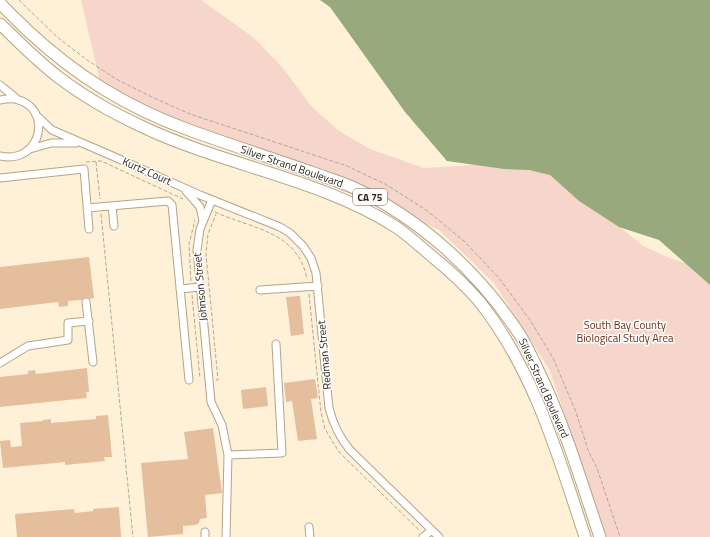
<svg xmlns="http://www.w3.org/2000/svg" width="710" height="537" viewBox="0 0 710 537" font-family="'Titillium Web',sans-serif">
<rect width="100%" height="100%" fill="#fef1d8"/>
<path fill="#f6d6cb" d="M 81,0 L 201,0 L 253,37 L 283,68 L 312,107 L 339,131 L 370,149 L 424,168 L 512,163 L 549,169 L 643,246 L 672,259 L 699,267 L 710,276 L 710,537 L 606,537 L 550,371 L 494,283 L 438,229 L 318,181 L 166,128 L 139,116 L 103,95 Z"/>
<path fill="#98a97e" d="M 320,0 L 710,0 L 710,285 L 659,240 L 619,227 L 579,201 L 550,175 L 529,170 L 504,169 L 447,161 L 405,112 L 330,7 Z"/>
<path fill="#e4be9d" d="M 89,257 L 94,298 L 90,299 L 86,297 L 82,300 L 68,301 L 68,306 L 59,307 L 58,302 L 0,309 L 0,267 Z
M 300,296 L 304,334 L 291,336 L 286,297 Z
M 87,368 L 89,392 L 86,392 L 87,398 L 0,407 L 0,377 L 28,374 L 28,371 L 35,370 L 36,374 Z
M 315,379 L 318,398 L 311,399 L 317,439 L 298,441 L 292,401 L 286,402 L 284,383 Z
M 266,387 L 268,406 L 243,409 L 241,390 Z
M 108,415 L 112,457 L 104,457 L 105,461 L 65,465 L 65,462 L 3,468 L 0,441 L 10,440 L 11,447 L 22,446 L 20,423 L 43,421 L 43,420 L 51,419 L 51,423 L 96,419 L 96,416 Z
M 213,428 L 222,493 L 205,495 L 207,518 L 200,519 L 199,523 L 195,525 L 183,526 L 183,534 L 148,537 L 141,463 L 188,459 L 184,432 Z
M 119,507 L 121,537 L 17,537 L 15,514 L 74,509 L 75,513 L 93,511 L 93,509 Z"/>
<g fill="none" stroke-linecap="round" stroke-linejoin="round">
<defs>
<path id="minor" d="M 0,85 L 16,98
M 0,100 C 5,99 10,98 15,99 C 54,107 42,165 0,156
M 36,115 L 52,130 L 110,155 L 200,195 L 280,227 L 290,233 L 303,246 L 311,258 L 316,273 L 329,408 C 333,424 339,437 350,450 L 439,537
M 30,149 L 51,143 L 76,143
M 0,178 L 84,169 L 89,229
M 186,191 L 200,207 L 203,221
M 212,200 L 200,229 L 197,250 L 211,402 L 222,425 L 228,455 L 226,537
M 112,206 L 114,226
M 87,208 L 168,201 L 172,205 L 189,380
M 180,289 L 200,287
M 260,290 L 318,286
M 86,302 L 93,362
M 0,363 L 28,346 L 68,340 L 68,323 L 89,321
M 228,455 L 282,453 L 276,344
M 309,527 L 310,537
M 205,532 L 205,537
M 423,537 L 432,530"/>
<path id="highway" d="M 0,3 C 8,12 18,21 27,30 C 75,75 126,107 189,130 C 230,145 272,158 314,173 C 325,177 338,181 350,186 C 419,217 479,272 520,335 C 527,346 532,358 538,370 C 564,423 581,481 600,537
M 0,24 C 20,43 39,63 61,79 C 86,98 115,114 143,127 C 225,166 319,178 396,227 C 409,236 422,248 434,258 C 450,271 466,286 479,301 C 534,370 558,455 585,537"/>
</defs>
<use href="#minor" stroke="#b4a486" stroke-width="9"/>
<use href="#highway" stroke="#b4a486" stroke-width="13"/>
<path stroke="#b2a793" stroke-width="1" stroke-dasharray="4 2" stroke-linecap="butt" d="M 19,0 L 57,37 L 87,60 L 116,79 L 154,98 L 190,114 L 347,166 L 387,185 L 426,210 L 464,241 L 499,278 L 530,320 L 553,358 L 576,412 L 588,450 L 597,468 L 620,537
M 86,162 L 101,161 L 183,199
M 96,162 L 100,199
M 215,212 C 252,229 298,231 307,279
M 101,214 L 133,537
M 191,281 L 189,244 L 195,220
M 309,294 L 321,413 L 325,429 L 339,452 L 420,531
M 192,295 L 200,378
M 216,380 L 218,380 L 206,254 L 208,234 L 216,214"/>
<use href="#minor" stroke="#fff" stroke-width="7"/>
<use href="#highway" stroke="#fff" stroke-width="11"/>
</g>
<g text-anchor="middle" dominant-baseline="central" stroke-width="3" stroke-linejoin="round" paint-order="stroke">
<rect fill="#fff" stroke="#6b665e" stroke-width="1" x="353" y="189" width="34" height="16" rx="3"/>
<g font-size="10" font-weight="bold" fill="#2b2519">
<text x="370" y="197">CA 75</text>
</g>
<g font-size="11" fill="#2b2519" stroke="#fff">
<text transform="translate(292 166) rotate(19)">Silver Strand Boulevard</text>
<text transform="translate(147 171) rotate(24)">Kurtz Court</text>
<text transform="translate(200 287) rotate(-95)">Johnson Street</text>
<text transform="translate(324 355) rotate(-95)">Redman Street</text>
<text transform="translate(544 388) rotate(66)">Silver Strand Boulevard</text>
</g>
<g font-size="11" fill="#682d14" stroke="#fff">
<text x="625" y="325">South Bay County<tspan x="625" dy="13">Biological Study Area</tspan></text>
</g>
</g>
</svg>
